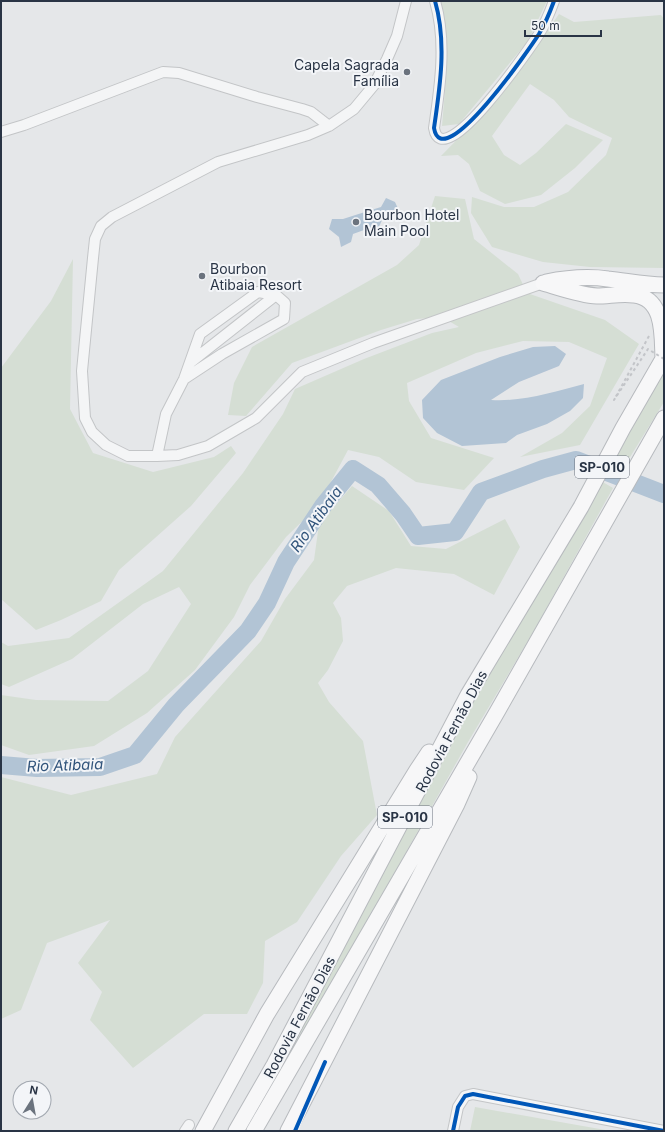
<svg xmlns="http://www.w3.org/2000/svg" width="665" height="1132" viewBox="0 0 665 1132" font-family="Inter,sans-serif">
<rect width="100%" height="100%" fill="#e5e7e9"/>
<path fill="#d5ded4" d="M 440,1 L 547,1 L 528,41 L 459,124 L 442,126 L 447,66 L 445,28 Z
M 559,14 L 574,22 L 661,15 L 664,19 L 664,268 L 590,267 L 543,262 L 492,247 L 471,213 L 472,197 L 504,207 L 534,207 L 568,192 L 606,155 L 612,138 L 569,117 L 554,100 L 530,84 L 492,136 L 504,155 L 520,165 L 536,153 L 566,124 L 603,140 L 575,168 L 541,195 L 505,204 L 480,191 L 469,164 L 458,155 L 441,156 C 485,112 524,65 559,14 Z
M 435,196 L 465,199 L 474,239 L 518,274 L 527,293 L 605,320 L 639,344 L 580,445 L 520,457 L 562,433 L 590,406 L 607,358 L 569,342 L 523,341 L 476,353 L 407,383 L 409,401 L 431,438 L 494,458 L 464,490 L 416,482 L 379,457 L 348,450 L 318,506 L 286,537 L 250,585 L 234,617 L 195,670 L 147,713 L 94,746 L 29,755 L 1,745 L 1,695 L 36,700 L 108,701 L 148,671 L 191,604 L 179,587 L 143,604 L 72,659 L 9,687 L 1,684 L 1,642 L 8,646 L 69,638 L 163,571 L 243,473 L 283,414 L 295,389 L 364,359 L 432,333 L 459,327 L 442,317 L 417,319 L 381,330 L 292,363 L 246,416 L 228,415 L 234,383 L 252,347 L 397,265 L 419,245 Z
M 73,259 L 70,409 L 93,453 L 153,472 L 214,457 L 231,446 L 236,453 L 191,506 L 119,570 L 101,601 L 61,620 L 36,630 L 1,599 L 1,368 L 51,301 Z
M 664,372 L 664,402 L 627,462 L 617,455 Z
M 601,481 L 613,488 L 535,629 L 468,742 L 395,872 L 277,1076 L 274,1075 L 453,737 Z
M 352,486 L 389,511 L 411,546 L 446,549 L 505,519 L 520,547 L 494,595 L 454,574 L 396,568 L 347,586 L 333,603 L 341,618 L 343,641 L 328,670 L 318,683 L 329,702 L 363,741 L 377,815 L 341,856 L 297,922 L 265,941 L 263,983 L 247,1014 L 204,1014 L 133,1068 L 90,1020 L 102,992 L 78,963 L 110,920 L 47,943 L 21,1010 L 1,1019 L 1,777 L 71,795 L 157,774 L 175,737 L 261,641 L 285,599 L 314,560 L 319,524 Z
M 475,1107 L 611,1131 L 470,1131 Z"/>
<path fill="#b2c4d5" d="M 386,198 L 395,202 L 400,213 L 390,218 L 383,218 L 376,233 L 371,235 L 364,230 L 353,234 L 351,242 L 341,247 L 339,237 L 329,229 L 332,219 L 343,219 L 368,211 L 381,207 Z
M 555,346 L 566,354 L 559,366 L 519,382 L 491,400 C 522,402 554,392 584,384 L 583,398 L 570,411 L 547,424 L 517,435 L 506,443 L 462,446 L 437,433 L 423,418 L 422,400 L 441,380 L 500,357 L 533,347 Z"/>
<g fill="none" stroke-linecap="round" stroke-linejoin="round">
<path stroke="#b2c4d5" stroke-width="18" d="M 1,765 L 37,768 L 100,767 L 135,755 L 176,705 L 248,631 L 267,603 L 286,562 L 323,506 L 353,469 L 378,485 L 403,514 L 418,536 L 455,532 L 481,492 L 543,469 L 576,460 L 664,494"/>
<defs>
<path id="minor" d="M 406,1 L 397,36 L 387,59 L 374,85 L 354,109 L 329,126 L 308,135 L 218,162 L 112,217 L 101,226 L 95,239 L 93,258 L 82,371 L 85,418 L 92,432 L 106,445 L 128,456 L 157,456 L 178,455 L 208,446 L 256,418 L 302,372 L 373,343 L 543,283
M 435,1 C 447,42 440,87 434,128 C 442,177 532,45 539,34 C 545,24 550,12 554,1
M 1,132 L 24,125 L 163,72 L 179,73 L 257,97 L 302,109 L 311,112 L 329,126
M 191,362 L 276,295
M 157,456 L 166,414 L 184,379 L 200,334 L 258,292 L 276,295 L 285,303 L 284,319 L 222,354 L 184,379
M 185,1131 L 189,1125
M 453,1131 L 458,1107 L 465,1096 L 473,1094 L 664,1131"/>
<path id="highway" d="M 546,282 C 566,278 587,276 608,279 C 627,281 645,285 664,285
M 543,283 C 561,288 579,295 597,296 C 609,296 622,293 634,295 C 665,298 662,337 663,359
M 203,1131 L 267,1014 L 417,770 L 429,752
M 236,1131 L 274,1065 L 468,695 L 581,507 L 623,428 L 664,357
M 254,1131 L 497,712 L 664,418
M 288,1131 L 457,804 L 469,777"/>
</defs>
<use href="#minor" stroke="#c3c5c7" stroke-width="12"/>
<use href="#highway" stroke="#b7babe" stroke-width="17"/>
<use href="#minor" stroke="#f4f5f6" stroke-width="10"/>
<use href="#highway" stroke="#f7f7f8" stroke-width="15"/>
<path stroke="#c3c5c9" stroke-width="2" stroke-dasharray="3 3" stroke-linecap="butt" d="M 649,336 L 614,400 L 648,349 L 664,359"/>
<defs>
<path id="cycleway" d="M 435,1 C 447,42 440,87 434,128 C 442,177 532,45 539,34 C 545,24 550,12 554,1
M 295,1131 L 325,1062
M 453,1131 L 458,1107 L 465,1096 L 473,1094 L 664,1131"/>
</defs>
<use href="#cycleway" stroke="#f3f5f8" stroke-width="6"/>
<use href="#cycleway" stroke="#0057b8" stroke-width="4"/>
</g>
<g fill="#6b737e" stroke="#f3f5f8" stroke-width="1.5">
<circle cx="407" cy="72" r="4"/>
<circle cx="356" cy="222" r="4"/>
<circle cx="202" cy="276" r="4"/>
</g>
<g text-anchor="middle" dominant-baseline="central" stroke-width="4" stroke-linejoin="round" paint-order="stroke">
<g fill="#f3f5f8" stroke="#666e7b" stroke-width="1">
<rect x="575" y="456" width="54" height="22" rx="3"/>
<rect x="378" y="806" width="54" height="22" rx="3"/>
</g>
<g font-size="13" font-weight="bold" fill="#293445">
<text x="602" y="467">SP-010</text>
<text x="405" y="817">SP-010</text>
</g>
<g font-size="14" fill="#293445" stroke="#f3f5f8" text-anchor="start">
<text x="399" y="64" text-anchor="end">Capela Sagrada<tspan x="399" dy="16">Família</tspan></text>
<text x="364" y="214">Bourbon Hotel<tspan x="364" dy="16">Main Pool</tspan></text>
<text x="210" y="268">Bourbon<tspan x="210" dy="16">Atibaia Resort</tspan></text>
</g>
<g font-size="14" fill="#293445" stroke="#f3f5f8">
<text transform="translate(451 731) rotate(-62)">Rodovia Fernão Dias</text>
<text transform="translate(299 1017) rotate(-62)">Rodovia Fernão Dias</text>
</g>
<g font-size="15" font-style="italic" fill="#31547b" stroke="#f3f5f8">
<text transform="translate(316 519) rotate(-54)">Rio Atibaia</text>
<text transform="translate(65 765) rotate(-2)">Rio Atibaia</text>
</g>
</g>
<rect width="665" height="1132" fill="none" stroke="#293445" stroke-width="4"/>
<g transform="translate(32 1100) rotate(11)"><circle r="19" fill="#f3f5f8" stroke="#a2a8b0"/>
<path d="M0-3L7 15L0 10L-7 15Z" fill="#6b737e"/>
<text y="-6" font-size="11" font-weight="bold" text-anchor="middle" fill="#293445">N</text>
</g>
<path d="M525 30v6h76v-6" fill="none" stroke="#293445" stroke-width="2"/>
<text x="531" y="30" font-size="12" fill="#293445" stroke="#f3f5f8" stroke-width="3" paint-order="stroke">50 m</text>
</svg>
